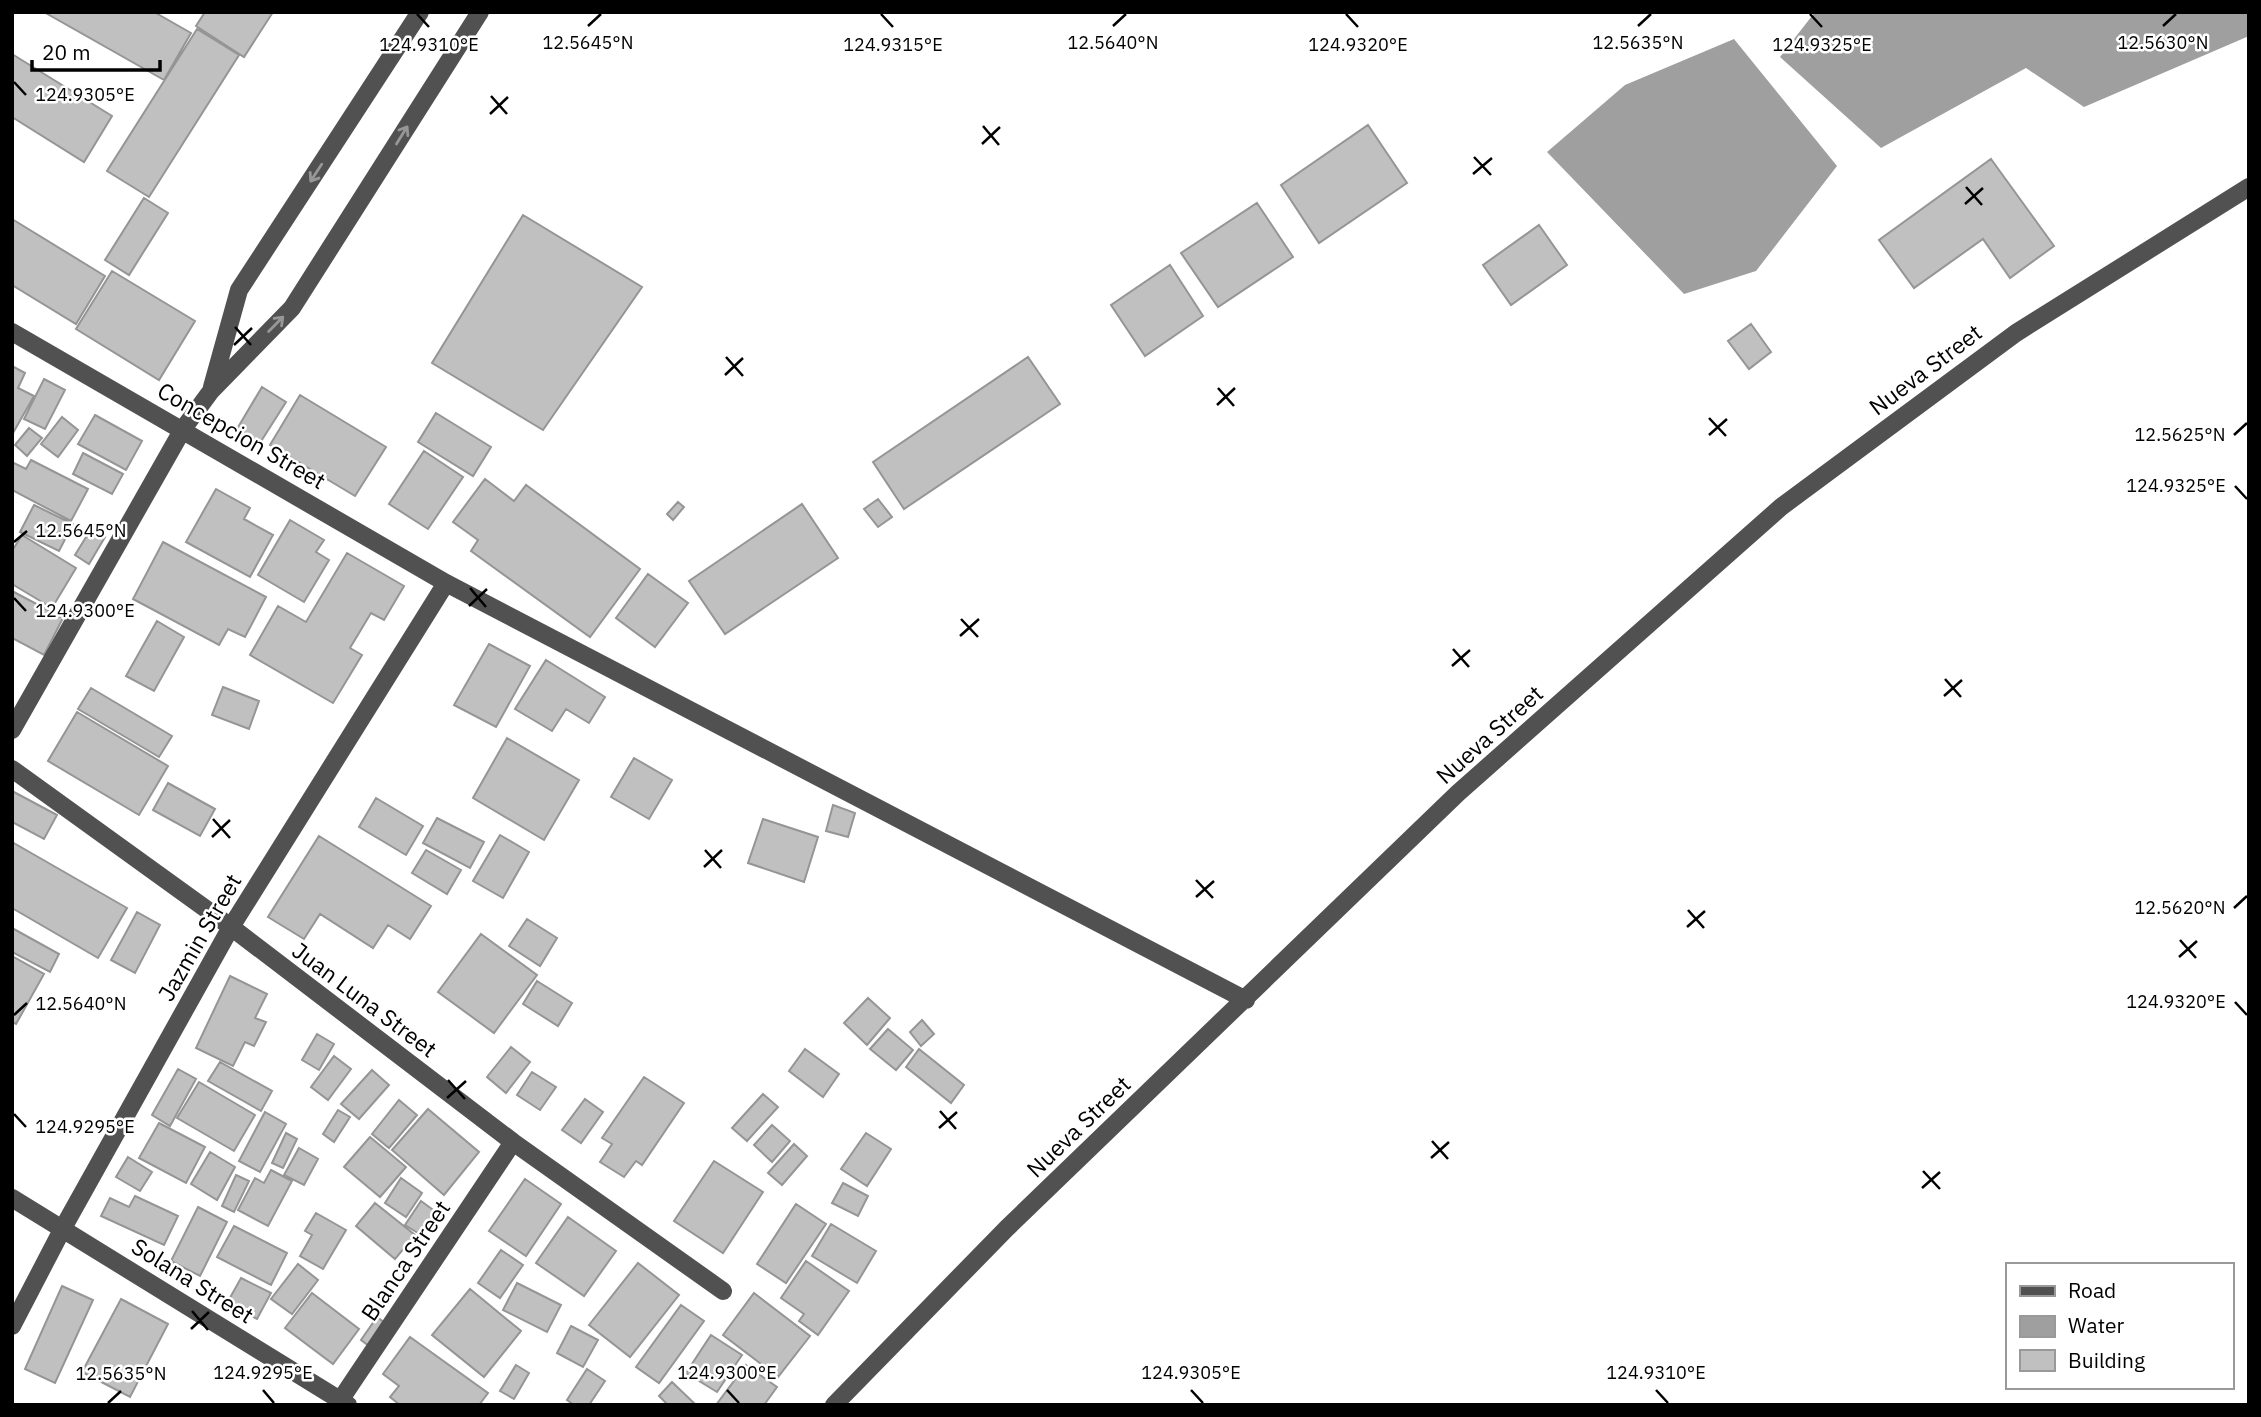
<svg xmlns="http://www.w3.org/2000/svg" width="2261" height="1417" viewBox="0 0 2261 1417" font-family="'IBM Plex Sans',sans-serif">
<rect width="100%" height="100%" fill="#fff"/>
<path fill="#9f9f9f" d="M 1815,12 L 2249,12 L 2249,36 L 2084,107 L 2026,68 L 1881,148 L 1780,57 Z
M 1734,39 L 1837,166 L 1756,271 L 1684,294 L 1547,152 L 1625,85 Z"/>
<path fill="#c0c0c0" stroke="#959595" stroke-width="2" d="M 44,12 L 154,12 L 191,33 L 164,80 Z
M 205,12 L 273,12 L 244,57 L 196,26 Z
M 197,29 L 239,55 L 149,197 L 107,171 Z
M 12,54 L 112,116 L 84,162 L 12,117 Z
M 1368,125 L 1407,183 L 1319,243 L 1281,185 Z
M 1991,159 L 2054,246 L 2010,278 L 1983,239 L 1914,288 L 1879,240 Z
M 144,198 L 168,213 L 129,275 L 105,260 Z
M 1257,203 L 1293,257 L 1218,307 L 1181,253 Z
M 523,215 L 642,287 L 543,430 L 432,363 Z
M 12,219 L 105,276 L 76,324 L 12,285 Z
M 1539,225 L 1567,265 L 1511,305 L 1483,265 Z
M 1170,265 L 1203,316 L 1145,356 L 1111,305 Z
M 112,271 L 195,321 L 159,380 L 76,329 Z
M 1751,324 L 1771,352 L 1749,369 L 1728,341 Z
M 1028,357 L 1060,404 L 904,509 L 873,462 Z
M 12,366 L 25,373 L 18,388 L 34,396 L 13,433 Z
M 44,379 L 65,390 L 45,429 L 24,419 Z
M 262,387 L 286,402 L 260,443 L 237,429 Z
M 300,395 L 386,447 L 355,496 L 270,445 Z
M 436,413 L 491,447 L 473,476 L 418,442 Z
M 95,415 L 142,441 L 126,470 L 78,444 Z
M 62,417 L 78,430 L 58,457 L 41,444 Z
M 29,428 L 42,438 L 27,456 L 15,445 Z
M 424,451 L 463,477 L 428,529 L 389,504 Z
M 83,453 L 123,474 L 112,494 L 73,474 Z
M 31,460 L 88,489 L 71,521 L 12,490 L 12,462 L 26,469 Z
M 485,479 L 514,501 L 526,485 L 640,569 L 590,637 L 471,551 L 478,540 L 453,522 Z
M 216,489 L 250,508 L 244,519 L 273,535 L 250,577 L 186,542 Z
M 878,499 L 892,517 L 878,527 L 864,509 Z
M 678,502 L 684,507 L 673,520 L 667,514 Z
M 802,504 L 838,558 L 725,634 L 689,581 Z
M 34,505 L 73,524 L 59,551 L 20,532 Z
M 290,520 L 324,540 L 316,552 L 329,560 L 304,602 L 258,575 Z
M 91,529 L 105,537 L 89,564 L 75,555 Z
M 22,535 L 76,568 L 52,608 L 12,584 L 12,551 Z
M 163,542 L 266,597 L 245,637 L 228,629 L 219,645 L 133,599 Z
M 347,553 L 404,586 L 384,620 L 371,613 L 350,648 L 362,655 L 333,703 L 250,655 L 278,606 L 306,622 Z
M 648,574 L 688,603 L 655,647 L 616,618 Z
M 12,591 L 63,618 L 44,655 L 12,638 Z
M 157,621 L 184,637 L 154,691 L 126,676 Z
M 489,644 L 530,666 L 496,727 L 454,705 Z
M 546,660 L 605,697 L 589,723 L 566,709 L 552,731 L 515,709 Z
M 223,687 L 259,701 L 249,729 L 212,715 Z
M 91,688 L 172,736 L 159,757 L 78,709 Z
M 77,712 L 168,766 L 139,815 L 48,761 Z
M 507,738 L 579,780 L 544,840 L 473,798 Z
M 634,758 L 672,780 L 649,819 L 611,797 Z
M 168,783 L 215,809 L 200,836 L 153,810 Z
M 12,791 L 57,815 L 44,839 L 12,822 Z
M 376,798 L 423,826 L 406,855 L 359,827 Z
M 833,805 L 855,813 L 848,837 L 826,831 Z
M 437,818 L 484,842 L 470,868 L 423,843 Z
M 763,819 L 818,837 L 804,882 L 748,863 Z
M 500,835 L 529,852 L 503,898 L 473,881 Z
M 319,836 L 431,906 L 410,939 L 388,925 L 373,948 L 320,914 L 304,939 L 268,917 Z
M 12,842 L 127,908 L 98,958 L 12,908 Z
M 426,850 L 461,870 L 447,894 L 412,873 Z
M 137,912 L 160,925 L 135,973 L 111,960 Z
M 527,919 L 557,938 L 540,966 L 509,946 Z
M 12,928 L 59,954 L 50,972 L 12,952 Z
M 481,934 L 537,975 L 494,1033 L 438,992 Z
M 12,956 L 44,974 L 16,1024 L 12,1022 Z
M 230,976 L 267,994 L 255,1018 L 266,1022 L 254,1046 L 245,1042 L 233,1066 L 196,1048 Z
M 537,981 L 572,1003 L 558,1026 L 523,1004 Z
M 868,998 L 890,1018 L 867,1045 L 844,1023 Z
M 922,1020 L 934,1034 L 921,1046 L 910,1032 Z
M 888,1029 L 913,1050 L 896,1070 L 870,1049 Z
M 317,1034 L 334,1044 L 319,1070 L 302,1060 Z
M 511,1047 L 530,1062 L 506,1093 L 487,1077 Z
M 805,1049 L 839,1074 L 823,1097 L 789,1071 Z
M 919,1049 L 964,1085 L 951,1103 L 906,1067 Z
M 334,1056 L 351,1069 L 328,1100 L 311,1087 Z
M 220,1062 L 272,1091 L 261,1111 L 208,1081 Z
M 178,1069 L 196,1079 L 170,1126 L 152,1115 Z
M 372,1070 L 389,1085 L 359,1119 L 341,1104 Z
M 532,1072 L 556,1087 L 540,1110 L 517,1095 Z
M 644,1077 L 684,1103 L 642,1165 L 636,1161 L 624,1177 L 600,1162 L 612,1144 L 602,1138 Z
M 199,1082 L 255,1115 L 234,1151 L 177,1118 Z
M 763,1094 L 778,1107 L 747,1141 L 732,1128 Z
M 585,1099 L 603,1112 L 581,1143 L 562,1130 Z
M 399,1100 L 417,1115 L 389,1148 L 372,1134 Z
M 428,1109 L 479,1152 L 444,1195 L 392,1150 Z
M 338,1110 L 350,1117 L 334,1142 L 323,1134 Z
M 265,1112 L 286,1124 L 260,1172 L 239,1161 Z
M 159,1123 L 205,1147 L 186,1183 L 139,1158 Z
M 772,1125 L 790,1141 L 772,1162 L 754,1145 Z
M 286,1133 L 297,1139 L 283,1168 L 272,1163 Z
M 866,1133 L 891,1149 L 867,1186 L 841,1169 Z
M 370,1137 L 406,1167 L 380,1197 L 344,1167 Z
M 794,1144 L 807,1156 L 782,1185 L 768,1173 Z
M 299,1148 L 318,1159 L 304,1185 L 284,1175 Z
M 210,1152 L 235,1167 L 217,1200 L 191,1184 Z
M 128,1157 L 152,1172 L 140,1191 L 116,1177 Z
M 714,1161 L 763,1192 L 723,1253 L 674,1221 Z
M 271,1170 L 292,1181 L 268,1226 L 238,1210 L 255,1178 L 264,1183 Z
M 236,1175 L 249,1181 L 234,1212 L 222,1206 Z
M 401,1178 L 422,1193 L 406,1217 L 385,1203 Z
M 525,1179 L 561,1204 L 526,1256 L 489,1231 Z
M 843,1183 L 868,1196 L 858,1216 L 832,1203 Z
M 135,1196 L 178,1216 L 164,1245 L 101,1216 L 110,1198 L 129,1207 Z
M 421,1201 L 436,1212 L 421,1235 L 405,1225 Z
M 375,1203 L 415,1235 L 395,1259 L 356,1226 Z
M 796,1204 L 826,1224 L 786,1283 L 757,1264 Z
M 198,1207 L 227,1222 L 200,1276 L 171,1261 Z
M 316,1213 L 346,1230 L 323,1269 L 300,1256 L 312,1235 L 305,1231 Z
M 568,1217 L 616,1251 L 584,1296 L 536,1263 Z
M 831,1224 L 876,1251 L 857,1283 L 812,1256 Z
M 234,1226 L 287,1253 L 271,1285 L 217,1257 Z
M 501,1250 L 523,1265 L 500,1298 L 478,1283 Z
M 806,1261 L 849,1291 L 818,1335 L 799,1321 L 804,1314 L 781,1298 Z
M 638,1263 L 679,1295 L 630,1357 L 589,1325 Z
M 298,1264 L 318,1280 L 292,1314 L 271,1299 Z
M 241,1278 L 271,1293 L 257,1319 L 227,1303 Z
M 517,1283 L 561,1305 L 547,1332 L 503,1310 Z
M 62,1286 L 93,1300 L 55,1383 L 25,1369 Z
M 470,1289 L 521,1331 L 484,1377 L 432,1335 Z
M 312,1293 L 359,1329 L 333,1364 L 285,1328 Z
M 754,1293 L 810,1336 L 778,1377 L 723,1335 Z
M 121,1299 L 168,1324 L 130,1397 L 82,1372 Z
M 681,1305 L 704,1321 L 659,1383 L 636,1367 Z
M 377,1317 L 385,1323 L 369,1346 L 361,1340 Z
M 571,1326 L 598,1340 L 583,1367 L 557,1353 Z
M 711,1335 L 742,1355 L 717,1392 L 686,1373 Z
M 410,1337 L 488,1393 L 479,1405 L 400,1405 L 390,1397 L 399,1386 L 383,1374 Z
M 516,1365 L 529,1373 L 514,1399 L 500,1391 Z
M 746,1365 L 777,1387 L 764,1405 L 716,1405 Z
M 587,1369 L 605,1381 L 589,1405 L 574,1405 L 567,1400 Z
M 672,1382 L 696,1405 L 668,1405 L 659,1396 Z"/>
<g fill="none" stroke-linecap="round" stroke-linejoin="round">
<path stroke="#515151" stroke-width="18" d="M 12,332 L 446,583 L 1246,1000
M 212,387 L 239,290 L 420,12
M 12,730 L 183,429 L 211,391 L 292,308 L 480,12
M 12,769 L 231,927 L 513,1142 L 723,1291
M 12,1198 L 348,1405
M 12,1326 L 63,1228 L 231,927 L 446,583
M 337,1405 L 513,1142
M 834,1405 L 1007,1228 L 1458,793 L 1781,507 L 2016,333 L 2249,187"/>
</g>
<defs><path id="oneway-shaft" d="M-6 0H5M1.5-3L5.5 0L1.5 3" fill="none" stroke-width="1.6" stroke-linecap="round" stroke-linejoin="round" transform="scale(1.75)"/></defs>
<g stroke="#979797">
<use href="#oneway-shaft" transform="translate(402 135) rotate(-58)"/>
<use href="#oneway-shaft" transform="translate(316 173) rotate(123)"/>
<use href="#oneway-shaft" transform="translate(276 324) rotate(-45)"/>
</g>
<path fill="none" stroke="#000" stroke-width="2.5" d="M 417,14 L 429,27M 881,14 L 893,27M 1346,14 L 1358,27M 1810,14 L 1822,27M 588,26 L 601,14M 1113,26 L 1126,14M 1638,26 L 1651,14M 2163,26 L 2176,14M 14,82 L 26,95M 491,96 L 507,114M 490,114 L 508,97M 983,126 L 999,145M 982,144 L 1000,127M 1474,157 L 1491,175M 1473,174 L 1492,158M 1966,187 L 1982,205M 1965,204 L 1983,188M 235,327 L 251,345M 234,345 L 252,328M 726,357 L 743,376M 725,375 L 743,358M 1218,388 L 1234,406M 1217,405 L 1235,388M 1709,418 L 1726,436M 1709,435 L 1727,419M 2234,435 L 2247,423M 2235,486 L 2247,499M 14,542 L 27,531M 470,588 L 486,607M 14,598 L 26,611M 469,606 L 487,589M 961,619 L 978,637M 960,636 L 979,619M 1453,649 L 1469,667M 1452,666 L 1470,650M 1945,679 L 1961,697M 1944,696 L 1962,680M 213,819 L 230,838M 212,837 L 230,820M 705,850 L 721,868M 704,867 L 722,850M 1196,880 L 1213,898M 1196,897 L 1214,881M 2234,908 L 2247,896M 1688,910 L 1704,928M 1687,927 L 1705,911M 2180,940 L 2196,958M 2179,957 L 2197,941M 2235,1002 L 2247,1015M 14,1015 L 27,1003M 448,1080 L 465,1099M 447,1098 L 466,1081M 940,1111 L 956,1129M 14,1114 L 26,1127M 939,1128 L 957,1112M 1432,1141 L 1448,1159M 1431,1158 L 1449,1142M 1923,1171 L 1940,1189M 1922,1188 L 1940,1172M 192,1311 L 208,1330M 191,1329 L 209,1312M 263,1390 L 274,1403M 727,1390 L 739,1403M 1191,1390 L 1203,1403M 1656,1390 L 1668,1403M 108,1403 L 121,1391"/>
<g text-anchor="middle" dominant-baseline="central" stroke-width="5" stroke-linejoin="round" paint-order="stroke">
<g font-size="23" fill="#000" stroke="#fff">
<text transform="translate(1925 369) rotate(-37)">Nueva Street</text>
<text transform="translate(242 435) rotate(30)">Concepcion Street</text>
<text transform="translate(1489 734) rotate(-42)">Nueva Street</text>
<text transform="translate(199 937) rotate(-60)">Jazmin Street</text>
<text transform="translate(365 999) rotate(37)">Juan Luna Street</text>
<text transform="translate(1078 1126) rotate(-44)">Nueva Street</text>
<text transform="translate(405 1260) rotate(-56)">Blanca Street</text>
<text transform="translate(193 1280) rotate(32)">Solana Street</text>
</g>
</g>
<g font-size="18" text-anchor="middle" fill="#000" stroke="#fff" stroke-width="5" stroke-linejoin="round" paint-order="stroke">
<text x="588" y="49">12.5645°N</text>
<text x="1113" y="49">12.5640°N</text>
<text x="1638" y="49">12.5635°N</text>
<text x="2163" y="49">12.5630°N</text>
<text x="429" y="51">124.9310°E</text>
<text x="893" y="51">124.9315°E</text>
<text x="1358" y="51">124.9320°E</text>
<text x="1822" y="51">124.9325°E</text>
<text x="85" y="101">124.9305°E</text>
<text x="2180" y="441">12.5625°N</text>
<text x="2176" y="492">124.9325°E</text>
<text x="81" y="537">12.5645°N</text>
<text x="85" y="617">124.9300°E</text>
<text x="2180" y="914">12.5620°N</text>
<text x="2176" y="1008">124.9320°E</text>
<text x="81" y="1010">12.5640°N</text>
<text x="85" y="1133">124.9295°E</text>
<text x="263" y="1379">124.9295°E</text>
<text x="727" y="1379">124.9300°E</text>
<text x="1191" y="1379">124.9305°E</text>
<text x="1656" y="1379">124.9310°E</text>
<text x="121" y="1380">12.5635°N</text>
</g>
<rect width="2261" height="1417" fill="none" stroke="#000000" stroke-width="28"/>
<rect x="2006" y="1263" width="228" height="126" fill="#ffffff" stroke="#999999" stroke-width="2"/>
<rect x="2020" y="1286" width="35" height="10" fill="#515151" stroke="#999999" stroke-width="2"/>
<text x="2068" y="1298" font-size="21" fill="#000000">Road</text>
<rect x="2020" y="1316" width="35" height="21" fill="#9f9f9f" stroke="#999999" stroke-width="2"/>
<text x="2068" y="1333" font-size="21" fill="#000000">Water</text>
<rect x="2020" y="1350" width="35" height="21" fill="#c0c0c0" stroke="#999999" stroke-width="2"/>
<text x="2068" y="1368" font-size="21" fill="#000000">Building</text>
<path d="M32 60v10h128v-10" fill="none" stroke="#000000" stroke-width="3.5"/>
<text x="42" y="60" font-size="21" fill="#000000" stroke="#ffffff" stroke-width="5" paint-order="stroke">20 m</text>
</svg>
